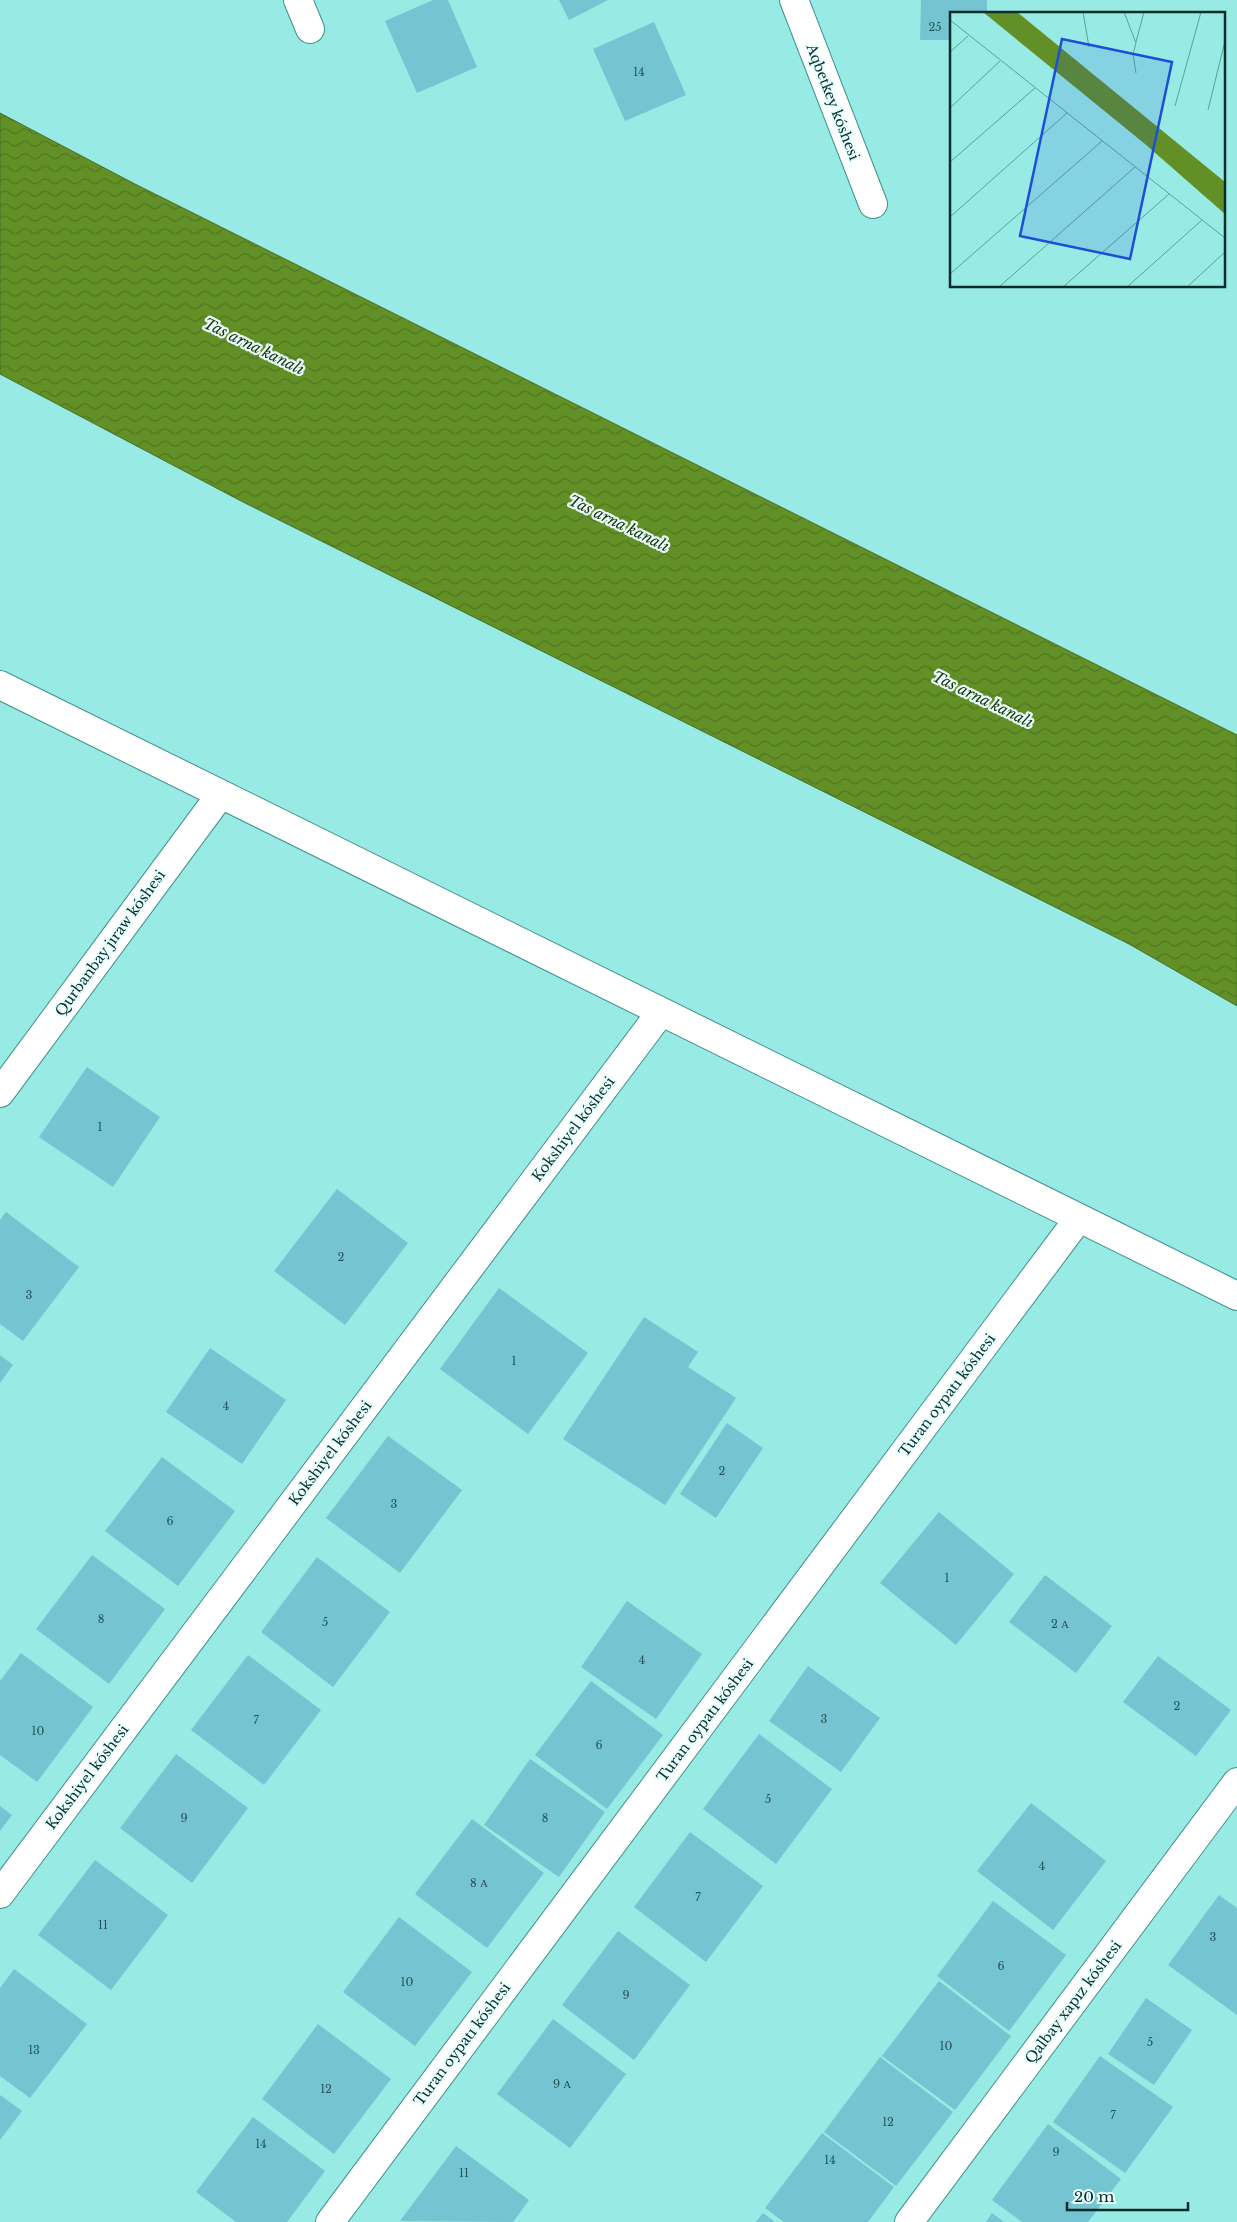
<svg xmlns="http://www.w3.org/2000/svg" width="1237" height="2222" viewBox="0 0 1237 2222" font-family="'Libre Baskerville',serif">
<defs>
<pattern id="water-waves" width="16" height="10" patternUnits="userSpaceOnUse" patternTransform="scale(1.25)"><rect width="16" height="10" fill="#639026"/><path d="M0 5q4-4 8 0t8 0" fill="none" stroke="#507621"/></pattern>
</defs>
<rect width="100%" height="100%" fill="#98eae4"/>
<path fill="url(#water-waves)" stroke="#487228" d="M 0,113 L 133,183 L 1237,735 L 1237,1006 L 1129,944 L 241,501 L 0,374 Z"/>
<path fill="#75c4d2" d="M 433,0 L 448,0 L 477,67 L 417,93 L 385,21 Z
M 559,0 L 608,0 L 569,20 Z
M 921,0 L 987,0 L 987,14 L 951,14 L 951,40 L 920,40 Z
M 654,22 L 686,95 L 625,121 L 593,49 Z
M 87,1067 L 160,1117 L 113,1187 L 39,1137 Z
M 337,1189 L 408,1243 L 345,1325 L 274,1271 Z
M 6,1212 L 79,1267 L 23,1341 L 0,1324 L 0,1220 Z
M 499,1288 L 588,1353 L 528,1434 L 440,1369 Z
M 644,1317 L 698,1352 L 688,1367 L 736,1398 L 665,1505 L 563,1439 Z
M 210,1348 L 286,1400 L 242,1464 L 166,1412 Z
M 0,1355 L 13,1365 L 0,1383 Z
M 727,1423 L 763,1448 L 716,1518 L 680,1494 Z
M 388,1436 L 462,1490 L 400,1573 L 326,1518 Z
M 162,1457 L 235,1511 L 178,1586 L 105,1531 Z
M 939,1512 L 1014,1574 L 956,1645 L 880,1583 Z
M 92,1555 L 165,1609 L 109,1684 L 36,1629 Z
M 317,1557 L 390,1612 L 333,1687 L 261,1632 Z
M 1045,1575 L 1112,1626 L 1076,1673 L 1009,1622 Z
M 627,1601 L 702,1654 L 656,1719 L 581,1667 Z
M 21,1653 L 93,1707 L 37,1782 L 0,1755 L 0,1681 Z
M 248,1655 L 321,1710 L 264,1785 L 191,1730 Z
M 1158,1656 L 1231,1710 L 1196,1756 L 1123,1702 Z
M 808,1666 L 880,1718 L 841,1772 L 769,1721 Z
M 591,1681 L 663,1735 L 607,1809 L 535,1755 Z
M 759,1734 L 832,1789 L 776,1864 L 703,1809 Z
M 176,1754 L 248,1808 L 192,1883 L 120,1828 Z
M 530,1759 L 605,1812 L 559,1877 L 484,1825 Z
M 1031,1803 L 1106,1861 L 1053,1930 L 977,1871 Z
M 0,1806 L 12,1815 L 0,1831 Z
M 472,1819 L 544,1873 L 487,1948 L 415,1894 Z
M 690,1832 L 763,1886 L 706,1962 L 634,1907 Z
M 95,1860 L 168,1915 L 111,1990 L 38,1935 Z
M 1219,1895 L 1237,1908 L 1237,2015 L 1168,1965 Z
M 993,1901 L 1066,1955 L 1009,2031 L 937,1976 Z
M 399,1917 L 472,1972 L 415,2046 L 343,1992 Z
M 618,1931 L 690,1985 L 634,2060 L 562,2005 Z
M 14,1969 L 87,2024 L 30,2098 L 0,2076 L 0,1988 Z
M 939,1981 L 1011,2036 L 955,2110 L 882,2056 Z
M 1146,1998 L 1192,2030 L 1154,2085 L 1108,2054 Z
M 553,2019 L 626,2074 L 570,2148 L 497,2094 Z
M 318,2024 L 391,2079 L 334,2154 L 262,2099 Z
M 1100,2056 L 1173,2107 L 1125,2173 L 1053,2122 Z
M 880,2057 L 953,2112 L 896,2186 L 824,2132 Z
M 0,2095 L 22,2111 L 0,2140 Z
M 253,2117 L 325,2171 L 287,2222 L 236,2222 L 196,2192 Z
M 1048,2124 L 1121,2179 L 1088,2222 L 1022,2222 L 992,2200 Z
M 822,2133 L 894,2187 L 868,2222 L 784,2222 L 765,2208 Z
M 456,2146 L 529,2200 L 513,2222 L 400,2221 Z
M 763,2213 L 775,2222 L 756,2222 Z
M 992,2213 L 1004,2222 L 986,2222 Z"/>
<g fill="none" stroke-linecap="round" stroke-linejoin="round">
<defs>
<path id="street" d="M 298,0 L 310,29
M 794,0 L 873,204
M 0,685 L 1237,1296
M 0,1093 L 221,794
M 0,1894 L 661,1012
M 330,2222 L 1079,1218
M 909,2222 L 1237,1782"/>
</defs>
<use href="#street" stroke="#3f918c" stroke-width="30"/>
<use href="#street" stroke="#fff" stroke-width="28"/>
</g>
<g text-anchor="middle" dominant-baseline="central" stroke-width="4.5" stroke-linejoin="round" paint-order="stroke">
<g font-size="11" fill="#245355">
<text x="935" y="27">25</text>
<text x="639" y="72">14</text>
<text x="100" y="1127">1</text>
<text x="341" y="1257">2</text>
<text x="29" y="1295">3</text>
<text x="514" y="1361">1</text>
<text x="226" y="1406">4</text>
<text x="722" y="1471">2</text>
<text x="394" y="1504">3</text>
<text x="170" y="1521">6</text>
<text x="947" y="1578">1</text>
<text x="101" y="1619">8</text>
<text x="325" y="1622">5</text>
<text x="1060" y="1624">2 А</text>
<text x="642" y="1660">4</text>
<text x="1177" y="1706">2</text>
<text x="824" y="1719">3</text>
<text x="256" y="1720">7</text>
<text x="38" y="1731">10</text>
<text x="599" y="1745">6</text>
<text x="768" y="1799">5</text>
<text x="184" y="1818">9</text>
<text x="545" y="1818">8</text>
<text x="1042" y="1866">4</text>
<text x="479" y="1883">8 А</text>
<text x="698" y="1897">7</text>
<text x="103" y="1925">11</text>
<text x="1213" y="1937">3</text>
<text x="1001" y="1966">6</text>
<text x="407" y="1982">10</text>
<text x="626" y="1995">9</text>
<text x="1150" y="2042">5</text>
<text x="946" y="2046">10</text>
<text x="34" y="2050">13</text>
<text x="562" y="2084">9 А</text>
<text x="326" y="2089">12</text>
<text x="1113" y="2115">7</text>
<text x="888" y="2122">12</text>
<text x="261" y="2144">14</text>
<text x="1056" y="2152">9</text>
<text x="830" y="2160">14</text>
<text x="464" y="2173">11</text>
</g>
<g font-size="14" fill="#092d2b" stroke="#e8fffd">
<text transform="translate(833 102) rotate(69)">Aqbetkey kóshesi</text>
<text transform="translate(110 943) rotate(-54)">Qurbanbay jıraw kóshesi</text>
<text transform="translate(573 1129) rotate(-53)">Kokshiyel kóshesi</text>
<text transform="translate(947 1395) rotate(-53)">Turan oypatı kóshesi</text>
<text transform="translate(330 1453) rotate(-53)">Kokshiyel kóshesi</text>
<text transform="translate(705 1720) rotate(-53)">Turan oypatı kóshesi</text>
<text transform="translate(87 1777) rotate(-53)">Kokshiyel kóshesi</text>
<text transform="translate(1073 2002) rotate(-53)">Qalbay xapız kóshesi</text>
<text transform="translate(462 2044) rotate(-53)">Turan oypatı kóshesi</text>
</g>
<g font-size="15" font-style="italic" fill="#1f3207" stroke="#e8fffd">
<text transform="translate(254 346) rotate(26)">Tas arna kanalı</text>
<text transform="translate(619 523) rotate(26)">Tas arna kanalı</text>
<text transform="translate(983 699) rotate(26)">Tas arna kanalı</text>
</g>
</g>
<g transform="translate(950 12)">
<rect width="275" height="275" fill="#98eae4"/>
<path d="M 33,0 L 67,0 L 275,170 L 275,202 L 195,132 Z" fill="#639026"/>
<path fill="none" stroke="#5f9e9a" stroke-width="1" d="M 133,0 L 139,35M 174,0 L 186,31 L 183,42 L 186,61M 0,8 L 275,226M 186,30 L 194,0M 0,40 L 18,24M 225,94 L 251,0M 0,96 L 50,49M 258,98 L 275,29M 0,150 L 85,76M 0,205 L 117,101M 0,262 L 152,129M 49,275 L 185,155M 113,275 L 219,182M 177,275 L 252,208M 237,275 L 275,240"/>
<path fill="#1d4ed8" fill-opacity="0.15" stroke="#1d4ed8" stroke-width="2.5" d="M 112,27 L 222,50 L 180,247 L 70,224 Z"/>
<rect width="275" height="275" fill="none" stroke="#092d2b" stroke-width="2.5"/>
</g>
<path d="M1067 2202v8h121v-8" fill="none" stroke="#092d2b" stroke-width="2.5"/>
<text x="1074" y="2202" font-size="15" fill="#092d2b" stroke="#e8fffd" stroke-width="4" paint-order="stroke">20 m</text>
</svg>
